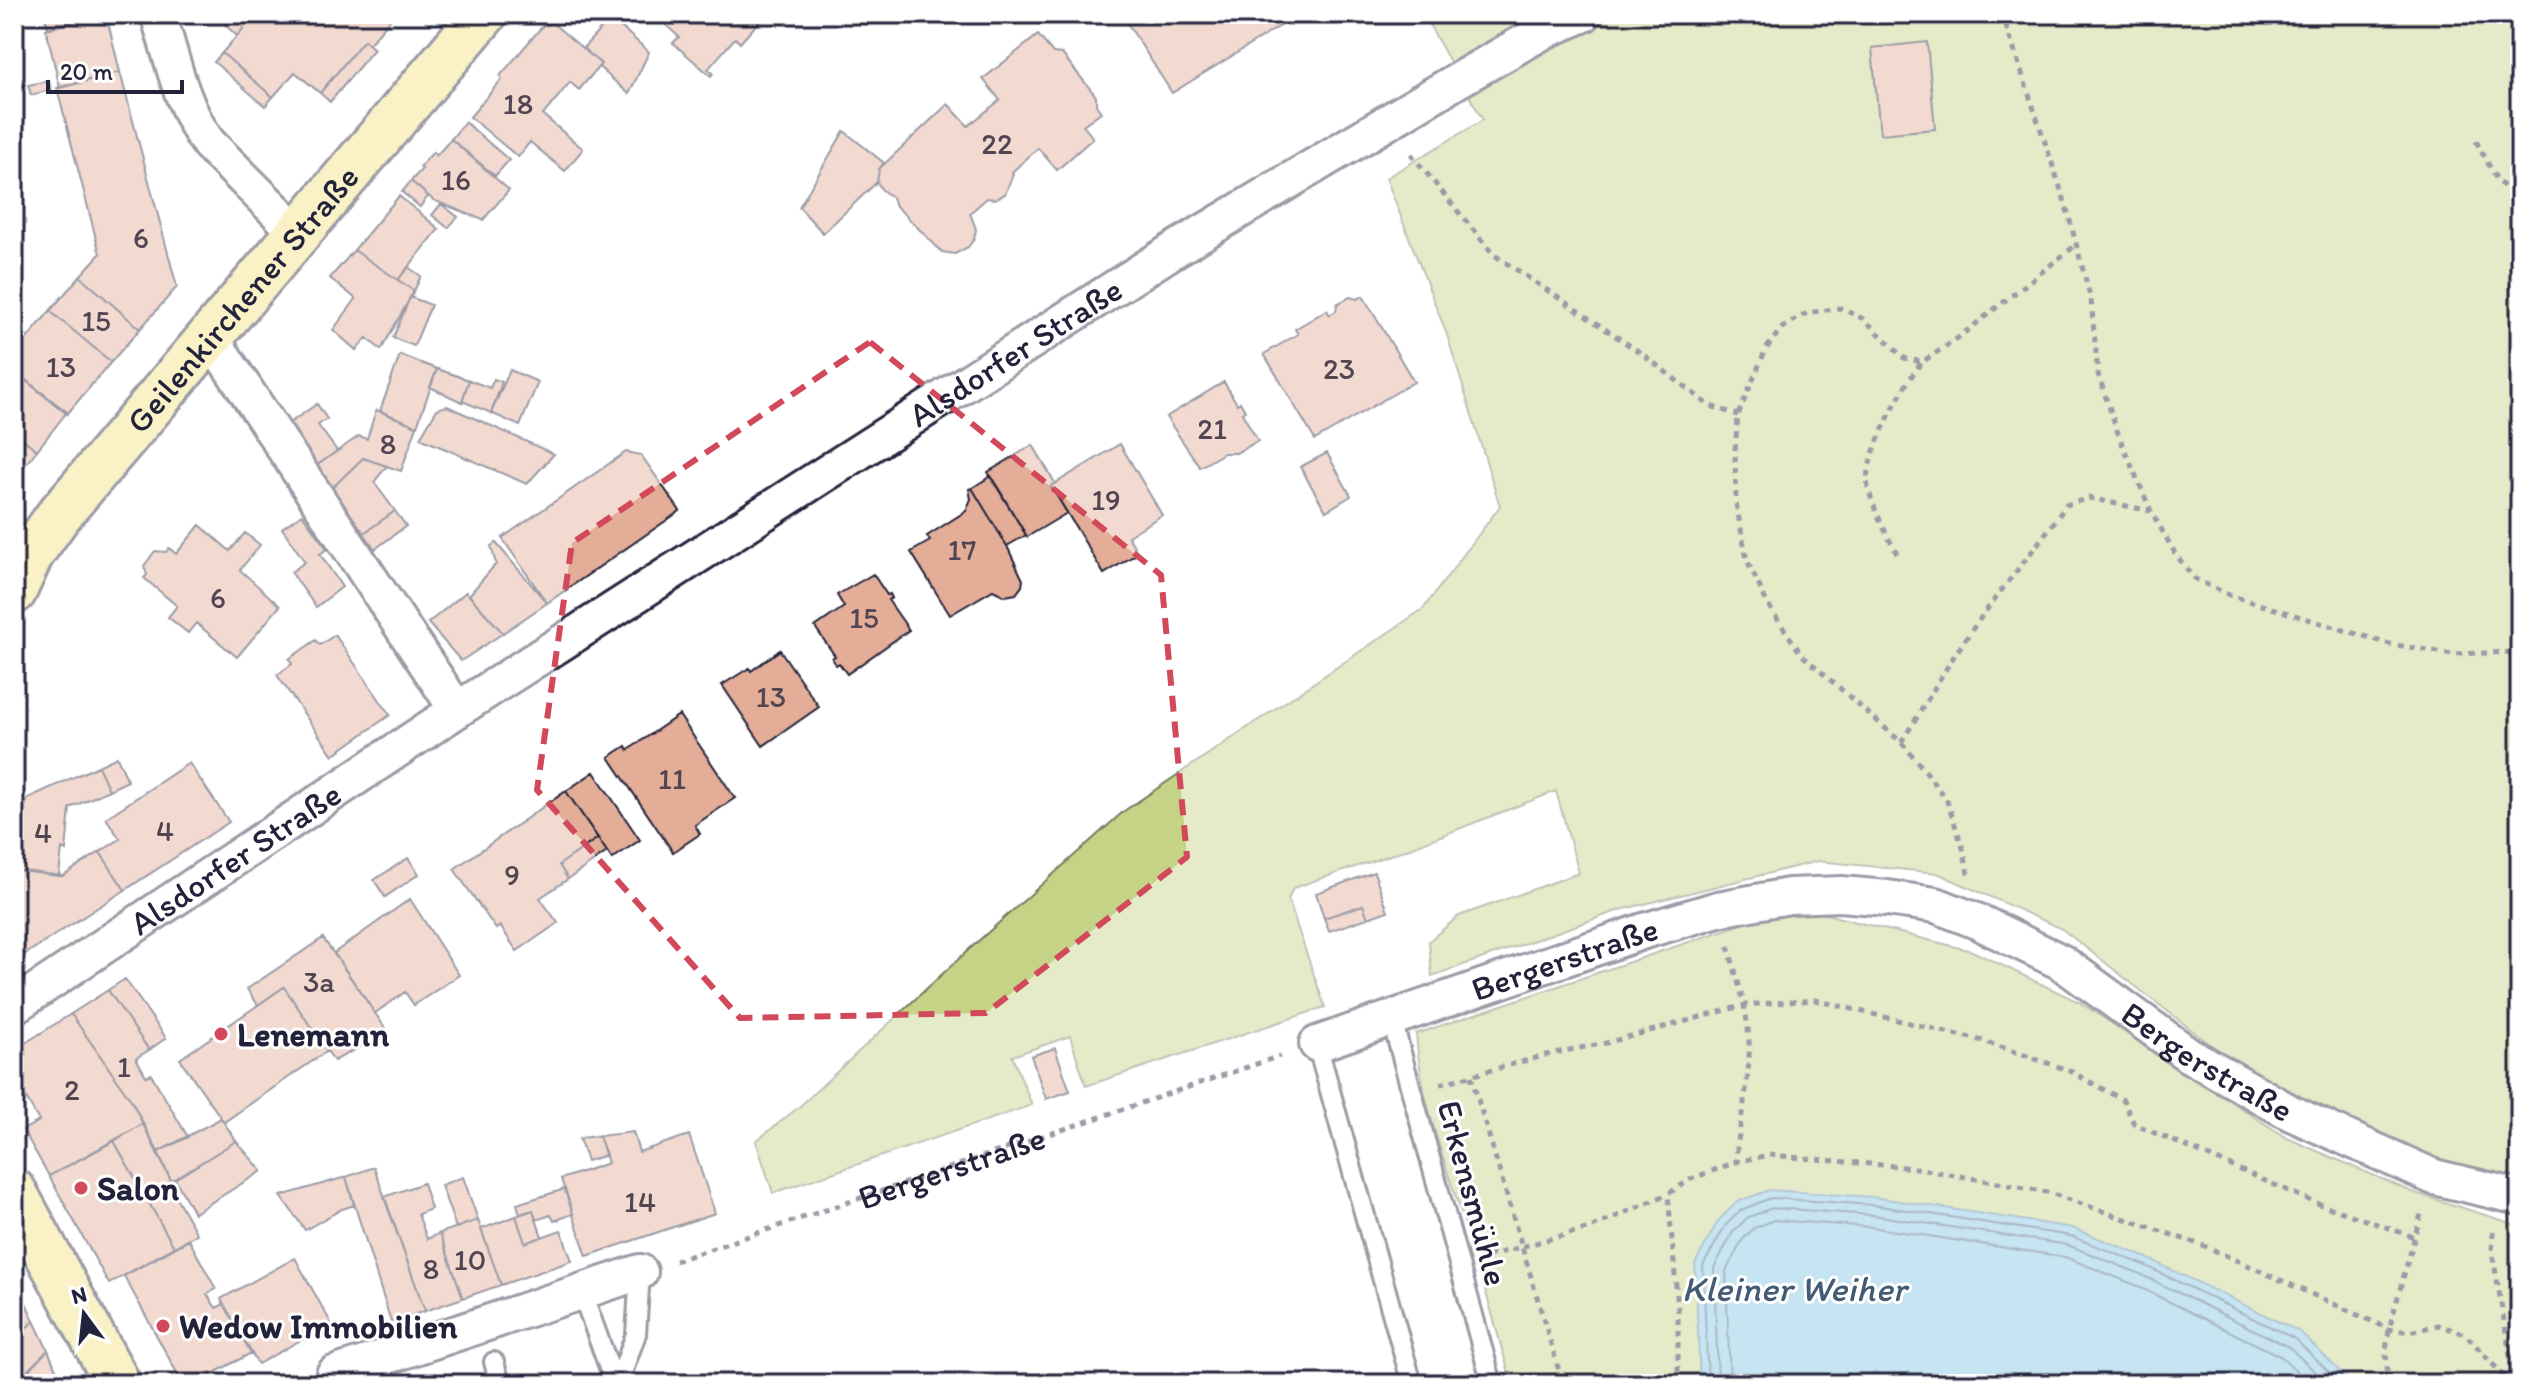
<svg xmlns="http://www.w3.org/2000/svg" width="2534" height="1398" viewBox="0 0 2534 1398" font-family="Itim,sans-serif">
<rect width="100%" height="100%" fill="#fff"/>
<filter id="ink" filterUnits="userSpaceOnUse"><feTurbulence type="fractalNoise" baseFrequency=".0125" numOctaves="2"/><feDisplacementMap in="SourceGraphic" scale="16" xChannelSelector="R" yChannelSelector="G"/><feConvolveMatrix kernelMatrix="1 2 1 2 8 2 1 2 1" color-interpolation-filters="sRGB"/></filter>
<g filter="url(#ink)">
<path fill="#c5d386" stroke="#747a60" stroke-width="2" d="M 1423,14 L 2520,14 L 2520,1182 L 2444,1161 L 2339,1121 L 2252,1077 L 2062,929 L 1937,873 L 1818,861 L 1620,910 L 1432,976 L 1429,941 L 1459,916 L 1579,873 L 1556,791 L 1402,851 L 1293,888 L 1288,900 L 1325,1007 L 1086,1086 L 1070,1036 L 1012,1056 L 1032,1105 L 773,1193 L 756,1141 L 799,1107 L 965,953 L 1124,811 L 1423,609 L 1500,506 L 1447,335 L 1386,178 L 1483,120 Z
M 1817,912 L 1972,951 L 2079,1002 L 2287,1138 L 2412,1192 L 2520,1226 L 2520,1384 L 1512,1384 C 1498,1337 1486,1289 1471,1242 C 1449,1174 1421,1106 1416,1034 L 1754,920 Z"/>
<path fill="#80c4e1" stroke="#5a839f" stroke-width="2" d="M 1769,1190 L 1873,1197 L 2073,1228 L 2145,1257 L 2300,1332 L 2348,1379 L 2350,1384 L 1700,1384 L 1695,1264 L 1718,1221 L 1737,1202 Z"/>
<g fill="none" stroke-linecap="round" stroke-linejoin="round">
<path stroke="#48637d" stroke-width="2" d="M 1708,1384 L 1703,1266 L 1725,1226 L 1741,1210 L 1771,1198 L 1873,1205 L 2071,1236 L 2142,1264 L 2295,1339 L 2341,1384
M 1718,1384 L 1714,1268 L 1733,1232 L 1747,1218 L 1772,1208 L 1872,1215 L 2068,1245 L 2138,1273 L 2289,1347 L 2328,1384
M 1730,1384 L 1726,1271 L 1743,1239 L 1754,1228 L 1774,1220 L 1870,1227 L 2065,1257 L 2133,1284 L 2282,1357 L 2310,1384"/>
</g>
<path fill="#e3ad98" stroke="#22223b" stroke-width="2" d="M 44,14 L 103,14 L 48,28 Z
M 106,14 L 120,72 L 60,88 L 46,29 Z
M 214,14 L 228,14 L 244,28 L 237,36 Z
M 228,14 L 395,14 L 369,44 L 364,40 L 320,93 L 295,72 L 273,97 L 222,53 L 244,28 Z
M 654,14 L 766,14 L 740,43 L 735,38 L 708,69 L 713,73 L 711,76 L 673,43 L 679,37 Z
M 1137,14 L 1286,14 L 1290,20 L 1172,93 L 1126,21 Z
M 611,18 L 649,52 L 629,94 L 599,67 L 601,64 L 583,48 Z
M 550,21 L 601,64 L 579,90 L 570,82 L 543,115 L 583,149 L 565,171 L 530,142 L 518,157 L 470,117 L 502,79 L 500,76 L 545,23 L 547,25 Z
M 1038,35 L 1053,53 L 1062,54 L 1096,96 L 1096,105 L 1101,112 L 1083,125 L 1093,138 L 1057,170 L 1038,148 L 1012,172 L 1013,174 L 1005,194 L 995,199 L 987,198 L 970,213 L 976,229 L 974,239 L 968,247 L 955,254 L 942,252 L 894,204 L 892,197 L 882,190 L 877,182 L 879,169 L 948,104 L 968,126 L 1000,100 L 983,79 Z
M 364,40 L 374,49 L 330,102 L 320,93 Z
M 1927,42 L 1935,129 L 1880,134 L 1872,48 Z
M 222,53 L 273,97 L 265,106 L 214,62 Z
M 120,72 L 177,287 L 140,329 L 80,276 L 100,254 L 57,88 Z
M 49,81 L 51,90 L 31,95 L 28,85 Z
M 465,122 L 509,160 L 495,176 L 451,139 Z
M 844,131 L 884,163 L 879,169 L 877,182 L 823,233 L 799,207 Z
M 451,139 L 509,190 L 483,220 L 433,200 L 411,181 L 422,169 L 420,167 L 433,152 L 436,156 Z
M 411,181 L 428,196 L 420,207 L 402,192 Z
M 399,196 L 439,229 L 398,280 L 354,250 Z
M 441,204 L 458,217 L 448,228 L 432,215 Z
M 354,250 L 414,291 L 381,350 L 367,338 L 356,350 L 333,330 L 356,299 L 330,278 Z
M 408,267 L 421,276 L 414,291 L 398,280 Z
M 80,276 L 140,329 L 111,362 L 50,311 Z
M 1363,296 L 1414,382 L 1315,440 L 1264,354 L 1298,334 L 1295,329 L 1327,310 L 1330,315 L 1336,311 L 1337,304 L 1350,297 L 1357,299 Z
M 410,297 L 431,305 L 414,346 L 393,338 Z
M 50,311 L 111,362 L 67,414 L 14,371 L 14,354 Z
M 400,355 L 437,369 L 417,426 L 380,411 Z
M 437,369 L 469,380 L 462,402 L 430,387 Z
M 510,370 L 538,382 L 520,426 L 491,413 Z
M 14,371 L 67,412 L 37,450 L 14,432 Z
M 494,379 L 502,382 L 491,413 L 462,401 L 469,380 L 490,388 Z
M 1224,382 L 1237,404 L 1240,402 L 1245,411 L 1242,413 L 1258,441 L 1236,453 L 1224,453 L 1200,467 L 1166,417 Z
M 317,404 L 327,419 L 318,425 L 337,451 L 316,466 L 288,424 Z
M 447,406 L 554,454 L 527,484 L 420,438 L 437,409 Z
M 376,410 L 417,426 L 401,471 L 363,458 L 332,488 L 316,466 L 359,436 L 367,439 Z
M 14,432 L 37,450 L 14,479 Z
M 1120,444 L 1162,515 L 1128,536 L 1138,553 L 1104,574 L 1051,486 Z
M 1033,445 L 1055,483 L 1051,486 L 1067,513 L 1027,537 L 988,472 Z
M 626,452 L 641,455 L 680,511 L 547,603 L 502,538 Z
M 1327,453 L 1351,496 L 1326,511 L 1300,467 Z
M 363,458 L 387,466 L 374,482 L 395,511 L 364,533 L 332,488 Z
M 991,476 L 1026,535 L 1007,546 L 972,488 Z
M 972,488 L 1007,546 L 1023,580 L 1022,586 L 1016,594 L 1005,596 L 993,590 L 950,615 L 911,552 L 930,541 L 927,536 L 966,511 L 971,499 L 969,489 Z
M 395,511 L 406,526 L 375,549 L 364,533 Z
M 302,514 L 327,549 L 320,554 L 342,587 L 316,607 L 291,572 L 305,562 L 282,528 Z
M 200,525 L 230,551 L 245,533 L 260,545 L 240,570 L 280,606 L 237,657 L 196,623 L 188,633 L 168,617 L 177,606 L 144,578 L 147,575 L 144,566 L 155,551 L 166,552 L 169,548 L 176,554 Z
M 496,543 L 547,603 L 503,633 L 469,595 L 496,564 L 491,546 Z
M 873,574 L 887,595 L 890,594 L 892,598 L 888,600 L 909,630 L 847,674 L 839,663 L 836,665 L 832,658 L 835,656 L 815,627 L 844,607 L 837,595 Z
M 466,592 L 503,633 L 461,661 L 428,623 Z
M 335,635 L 390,715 L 333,755 L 277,675 L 292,664 L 289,659 L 316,640 L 320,645 Z
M 780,650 L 819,707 L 763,746 L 722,685 L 749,668 L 751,671 Z
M 679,715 L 735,798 L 695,825 L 700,834 L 673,852 L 609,757 L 626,746 L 628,750 Z
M 117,757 L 128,781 L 109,790 L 98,766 Z
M 189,763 L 229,822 L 125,890 L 100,852 L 120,839 L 106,818 Z
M 98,766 L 109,790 L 70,808 L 66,851 L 62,849 L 59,876 L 14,870 L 21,815 L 28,798 Z
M 594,772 L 640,840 L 612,859 L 566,791 Z
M 566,791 L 598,838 L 559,865 L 568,879 L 540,898 L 558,923 L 517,951 L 500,926 L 496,929 L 454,869 Z
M 598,838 L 607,852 L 568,879 L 559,865 Z
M 100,852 L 125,890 L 16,960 L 14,959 L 14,870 L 63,876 Z
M 408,858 L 419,874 L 385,897 L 374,880 Z
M 1374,872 L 1388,911 L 1368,918 L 1363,905 L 1324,918 L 1316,893 Z
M 410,899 L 459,975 L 414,1005 L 405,992 L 375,1013 L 334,953 Z
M 1363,905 L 1368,918 L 1329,931 L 1324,918 Z
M 323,938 L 388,1032 L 334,1061 L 284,987 L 258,1005 L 247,989 Z
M 125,979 L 166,1038 L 149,1050 L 108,990 Z
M 284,987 L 327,1051 L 224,1122 L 180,1059 Z
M 108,990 L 149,1050 L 136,1058 L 146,1076 L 151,1074 L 188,1137 L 158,1152 L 131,1100 L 71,1014 Z
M 71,1014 L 131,1100 L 143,1124 L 49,1176 L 23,1130 L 39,1121 L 14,1077 L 14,1050 Z
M 1055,1048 L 1070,1091 L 1046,1099 L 1031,1056 Z
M 221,1118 L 236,1141 L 171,1181 L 158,1152 Z
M 143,1124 L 171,1181 L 168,1183 L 197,1234 L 174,1247 L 114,1141 Z
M 633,1132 L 639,1152 L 689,1135 L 715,1213 L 587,1256 L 561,1179 L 608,1163 L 599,1136 Z
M 599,1136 L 606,1155 L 587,1161 L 579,1138 Z
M 114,1141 L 174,1247 L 109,1284 L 49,1176 Z
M 236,1141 L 262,1171 L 194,1213 L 175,1179 Z
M 374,1167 L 425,1311 L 391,1322 L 346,1177 Z
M 346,1177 L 354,1205 L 342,1209 L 305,1230 L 281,1196 Z
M 463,1177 L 478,1220 L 456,1228 L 441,1185 Z
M 423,1183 L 431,1209 L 418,1214 L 427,1239 L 440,1233 L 463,1298 L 425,1311 L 384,1197 Z
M 565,1189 L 573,1214 L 554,1221 L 551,1215 L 536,1220 L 533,1210 L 520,1214 L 517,1204 Z
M 533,1210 L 542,1237 L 525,1243 L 516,1216 Z
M 516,1216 L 525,1243 L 561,1230 L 572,1261 L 501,1285 L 481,1229 Z
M 478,1220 L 501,1285 L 463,1298 L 440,1233 Z
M 189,1240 L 216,1289 L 207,1294 L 216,1308 L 224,1304 L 251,1353 L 194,1384 L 183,1384 L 124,1276 Z
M 295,1258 L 331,1323 L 258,1364 L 221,1299 Z
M 14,1285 L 26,1303 L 14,1312 Z
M 26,1303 L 34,1321 L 14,1339 L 14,1312 Z
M 34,1321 L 48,1350 L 23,1376 L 14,1367 L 14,1339 Z
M 48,1350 L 62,1384 L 14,1384 Z
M 14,1367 L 23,1376 L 14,1384 Z"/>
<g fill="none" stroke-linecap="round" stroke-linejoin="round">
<defs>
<path id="lane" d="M 1392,1020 L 1492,1384
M 1317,1044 L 1412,1384
M 582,1293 L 615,1384
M 494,1362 L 500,1384
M 618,1384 L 636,1334 L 640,1272"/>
<g id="street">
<path d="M 158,14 C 172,57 181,107 209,144 L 299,234"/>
<path d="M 210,336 L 457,710"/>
<path id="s2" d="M 14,1006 L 457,710 L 1177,248 L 1458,80 L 1544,31 L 1584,14"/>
<path id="s3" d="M 1317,1044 L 1644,931 L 1718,909 L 1789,896 L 1841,894 L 1887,898 L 1936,905 L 1979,922 L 2061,962 L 2189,1055 L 2291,1113 L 2434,1177 L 2519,1197"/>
<path d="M 334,1374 L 640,1272"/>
</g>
<g id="primary">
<path id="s4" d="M 14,591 L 31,554 L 58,516 L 484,14"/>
<path d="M 14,1192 L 118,1384"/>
</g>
</defs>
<use href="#lane" stroke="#22223b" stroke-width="24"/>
<use href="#street" stroke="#22223b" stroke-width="40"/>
<use href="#primary" stroke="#22223b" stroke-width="50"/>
<g stroke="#22223b" stroke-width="5" stroke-dasharray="6 6" stroke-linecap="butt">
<path d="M 2002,14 L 2065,202 L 2091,300 L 2098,374 L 2120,439 L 2151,511 L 2176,555 L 2195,579 L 2229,595 L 2390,644 L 2452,654 L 2520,652"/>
<path d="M 2476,141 L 2498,182 L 2520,197"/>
<path d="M 1411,154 L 1493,254 L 1641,353 L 1710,406 L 1738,415"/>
<path d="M 1897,554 C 1888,537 1867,497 1867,479 C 1869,449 1903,385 1922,362"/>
<path d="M 1901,742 C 1923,710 1941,674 1963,643 C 1995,595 2034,552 2066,505 L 2089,498 L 2150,511"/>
<path d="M 1968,874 L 1964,851 L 1947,801 L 1927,773 L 1901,742 L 1802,655 L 1768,605 L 1747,560 L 1736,504 L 1735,450 L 1738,415 L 1766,349 L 1782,328 L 1807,313 L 1840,308 L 1864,319 L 1904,358 L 1922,362 L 1954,341 L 2076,245"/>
<path d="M 1728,946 C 1738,982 1751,1019 1749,1057 C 1748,1092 1738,1126 1736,1162"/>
<path d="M 1471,1076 L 1563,1384"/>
<path d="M 1440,1084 L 1554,1053 L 1606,1043 L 1745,1005 L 1815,1000 L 1983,1041 L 2068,1070 L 2123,1100 L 2134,1124 L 2314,1202 L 2414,1237"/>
<path d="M 2493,1232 L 2492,1251 L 2515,1384"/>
<path d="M 1488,1256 L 1590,1228 L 1668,1194"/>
<path id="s1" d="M 675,1261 L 1280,1056"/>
<path d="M 1678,1384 L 1678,1309 L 1668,1194 L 1691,1179 L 1736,1162 L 1769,1155 L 1916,1168 L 2047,1192 L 2207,1247 L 2389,1329 L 2410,1332 L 2438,1325 L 2465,1334 L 2511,1384"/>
<path d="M 2388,1384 L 2386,1350 L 2389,1329 L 2421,1214"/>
</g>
<use href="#lane" stroke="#fff" stroke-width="18"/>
<use href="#street" stroke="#fff" stroke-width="34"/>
<use href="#primary" stroke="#f4e382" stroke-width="44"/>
</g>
</g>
<path d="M0 0H2534V1398H0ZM 870,342 L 1161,575 L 1187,857 L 986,1013 L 740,1018 L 537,790 L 572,543 Z" fill="#fff" fill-opacity=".55" fill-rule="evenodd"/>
<path fill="none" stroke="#d1495b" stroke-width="6" stroke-dasharray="16 10" stroke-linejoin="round" d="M 870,342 L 1161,575 L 1187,857 L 986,1013 L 740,1018 L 537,790 L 572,543 Z"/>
<g fill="#d1495b" stroke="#fff" stroke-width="3">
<circle cx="221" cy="1034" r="8"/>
<circle cx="81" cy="1188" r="8"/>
<circle cx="163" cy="1326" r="8"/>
</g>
<g text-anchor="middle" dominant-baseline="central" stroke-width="6" stroke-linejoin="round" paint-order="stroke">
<g font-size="30" fill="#524552">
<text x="518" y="103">18</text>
<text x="997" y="143">22</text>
<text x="456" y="179">16</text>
<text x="141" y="237">6</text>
<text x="96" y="320">15</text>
<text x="61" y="366">13</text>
<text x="1339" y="368">23</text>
<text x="1212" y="428">21</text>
<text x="388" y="443">8</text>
<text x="1106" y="499">19</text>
<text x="962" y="549">17</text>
<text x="218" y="597">6</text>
<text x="864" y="617">15</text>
<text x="771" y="696">13</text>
<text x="672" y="778">11</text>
<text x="165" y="830">4</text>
<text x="43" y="832">4</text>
<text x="512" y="874">9</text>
<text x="319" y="981">3a</text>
<text x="124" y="1066">1</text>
<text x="72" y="1089">2</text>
<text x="640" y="1201">14</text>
<text x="470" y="1259">10</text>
<text x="431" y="1268">8</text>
</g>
<g font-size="34" fill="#22223b" stroke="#fff">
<text stroke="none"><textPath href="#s4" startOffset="372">Geilenkirchener Straße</textPath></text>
<text stroke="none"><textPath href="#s2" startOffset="1196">Alsdorfer Straße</textPath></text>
<text stroke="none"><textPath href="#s2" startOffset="266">Alsdorfer Straße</textPath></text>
<text stroke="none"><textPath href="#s3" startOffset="262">Bergerstraße</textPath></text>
<text stroke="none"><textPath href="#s3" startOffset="958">Bergerstraße</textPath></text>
<text stroke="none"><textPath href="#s1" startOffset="292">Bergerstraße</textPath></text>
<text transform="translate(1473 1193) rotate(75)">Erkensmühle</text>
</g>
<g font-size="34" font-weight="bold" fill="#22223b" stroke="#fff" text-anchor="start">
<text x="237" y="1034">Lenemann</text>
<text x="97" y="1188">Salon</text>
<text x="179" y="1326">Wedow Immobilien</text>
</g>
<g font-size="36" font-style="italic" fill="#435b75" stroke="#fff">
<text x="1794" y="1288">Kleiner Weiher</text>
</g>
</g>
<rect width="2534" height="1398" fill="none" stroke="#fff" stroke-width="48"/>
<rect x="24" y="24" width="2486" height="1350" fill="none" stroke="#22223b" stroke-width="3" filter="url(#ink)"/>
<g transform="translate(84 1314) rotate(345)" stroke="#ffffff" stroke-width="6" paint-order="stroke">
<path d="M0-6L14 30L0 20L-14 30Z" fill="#22223b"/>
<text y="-12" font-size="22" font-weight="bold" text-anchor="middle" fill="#22223b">N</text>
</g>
<path d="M48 80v12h134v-12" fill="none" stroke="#22223b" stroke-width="4"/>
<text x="60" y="80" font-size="24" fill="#22223b" stroke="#ffffff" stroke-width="6" paint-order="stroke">20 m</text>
</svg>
